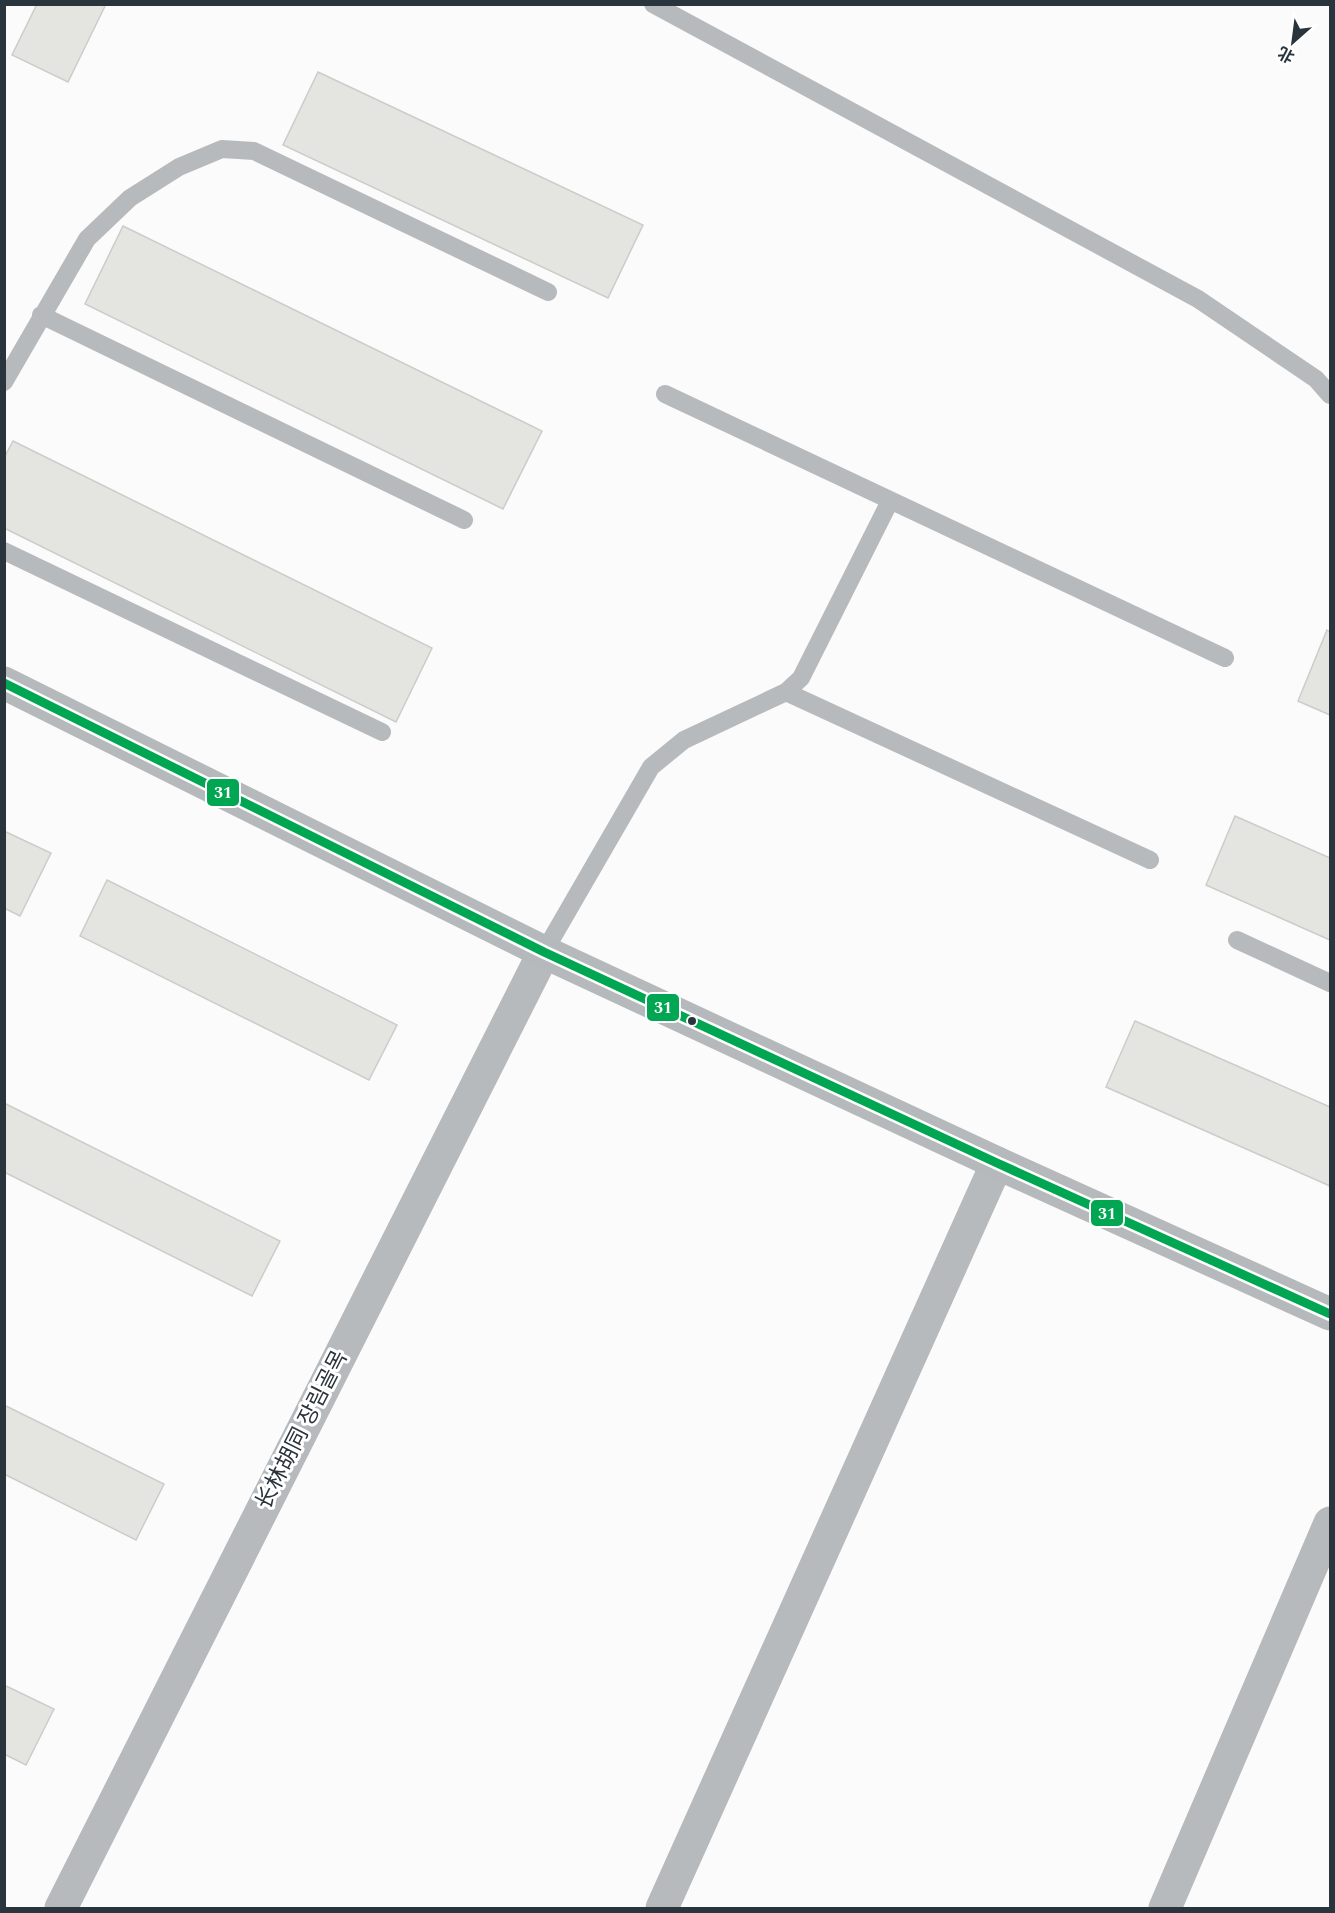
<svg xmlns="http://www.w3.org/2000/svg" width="1335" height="1913" viewBox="0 0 1335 1913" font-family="Spectral,'Noto Sans SC','Noto Sans KR',serif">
<rect width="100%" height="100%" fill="#fbfbfb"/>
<path fill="#e4e5e1" stroke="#cccdc8" stroke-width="1.5" d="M 37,4 L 106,4 L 68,82 L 12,55 Z
M 318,72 L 643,225 L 608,298 L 283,145 Z
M 123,226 L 542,431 L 503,509 L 85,304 Z
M 13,441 L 432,648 L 396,722 L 4,528 L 4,458 Z
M 1327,630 L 1330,632 L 1330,715 L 1298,701 Z
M 1235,816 L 1330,858 L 1330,940 L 1206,885 Z
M 4,831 L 51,853 L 20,916 L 4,908 Z
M 107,880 L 397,1025 L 369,1080 L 80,936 Z
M 1135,1021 L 1330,1107 L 1330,1186 L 1106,1087 Z
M 4,1103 L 280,1241 L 252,1296 L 4,1172 Z
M 4,1405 L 164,1484 L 136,1540 L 4,1474 Z
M 4,1685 L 54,1709 L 26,1765 L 4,1754 Z"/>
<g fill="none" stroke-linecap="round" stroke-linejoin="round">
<path stroke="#b7babc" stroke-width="18" d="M 653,4 L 1198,299 L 1316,379 L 1330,395
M 41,315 L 464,520
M 4,382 L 87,239 L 130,198 L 179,167 L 222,149 L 254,151 L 548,292
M 665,394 L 1225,658
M 4,551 L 382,732
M 786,692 L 1150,860
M 1237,940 L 1330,983
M 544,952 L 651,767 L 684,740 L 786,692 L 801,678 L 890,501"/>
<path stroke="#b7babc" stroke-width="33" d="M 61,1908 L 544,952
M 662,1908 L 997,1163
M 1165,1908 L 1330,1523"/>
<path stroke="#b6b9bb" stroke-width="33" d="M 4,683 L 544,952 L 997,1163 L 1330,1314"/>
<defs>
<path id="bus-1" d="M 4,683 L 544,952 L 997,1163 L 1330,1314"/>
</defs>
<use href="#bus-1" stroke="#fff" stroke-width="14"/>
<use href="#bus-1" stroke="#00a651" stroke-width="9"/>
</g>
<circle fill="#2a343c" stroke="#fff" stroke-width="2" cx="692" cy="1021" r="5"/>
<g text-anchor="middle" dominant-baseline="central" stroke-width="6" stroke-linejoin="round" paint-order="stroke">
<g font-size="22" fill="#2a343c" stroke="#fff">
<text transform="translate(302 1430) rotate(-63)">长林胡同 장림골목</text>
</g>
</g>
<g stroke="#fff" stroke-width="2">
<rect x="206" y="778" width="34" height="29" rx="6" fill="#00a651"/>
<rect x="646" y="993" width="34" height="29" rx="6" fill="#00a651"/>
<rect x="1090" y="1199" width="34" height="28" rx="6" fill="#00a651"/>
</g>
<g font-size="16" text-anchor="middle" font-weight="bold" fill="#fff">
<text x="223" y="798">31</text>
<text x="663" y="1013">31</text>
<text x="1107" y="1219">31</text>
</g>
<rect width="1335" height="1913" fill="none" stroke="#2a343c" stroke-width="12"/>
<g transform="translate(1293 42) rotate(208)" stroke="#ffffff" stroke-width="4.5" paint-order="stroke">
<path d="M0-4.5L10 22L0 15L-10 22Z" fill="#2a343c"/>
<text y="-9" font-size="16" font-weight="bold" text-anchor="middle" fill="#2a343c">北</text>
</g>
</svg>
